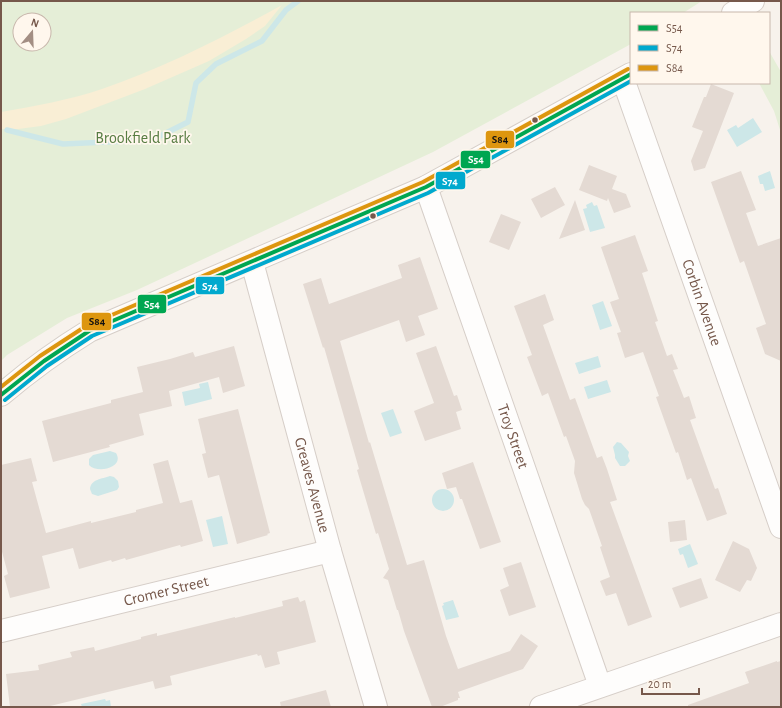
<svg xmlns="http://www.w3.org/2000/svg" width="782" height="708" viewBox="0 0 782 708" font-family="'Alegreya Sans',sans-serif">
<rect width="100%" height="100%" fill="#f7f2ec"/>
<path fill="#e5eed7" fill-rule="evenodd" d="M 1,1 L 702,1 L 683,13 L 631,13 L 631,44 L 433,152 L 137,290 L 67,318 L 7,355 L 1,361 ZM 20,20 L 44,20 L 44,44 L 20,44 Z
M 769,51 L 781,72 L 781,133 L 774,111 L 759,83 L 769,83 Z"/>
<path fill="#f9eed5" d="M 282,5 L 265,26 L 246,39 L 209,61 L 145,89 L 66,119 L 41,126 L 18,129 L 1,129 L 1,112 C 35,106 69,100 102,89 C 165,67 224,37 282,5 Z"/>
<path fill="#cde7e8" d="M 753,118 L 762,132 L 737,147 L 727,130 L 736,125 L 738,128 Z
M 770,171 L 775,188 L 765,191 L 763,184 L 760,184 L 758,176 Z
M 592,202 L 594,206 L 597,205 L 605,228 L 590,232 L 583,209 L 587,208 L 586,205 Z
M 603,301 L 612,326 L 600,330 L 592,305 Z
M 598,356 L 601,367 L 579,374 L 575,363 Z
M 607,380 L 611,392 L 588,399 L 584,387 Z
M 208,382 L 212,399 L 185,406 L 182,392 L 200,388 L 199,384 Z
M 393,409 L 402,433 L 390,437 L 381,413 Z
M 617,442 L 621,443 L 629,452 L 628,456 L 630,461 L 625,466 L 620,466 L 615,458 L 615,455 L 613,447 Z
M 110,451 L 116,453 C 125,468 97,474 89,465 L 89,459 L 93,455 Z
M 110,476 L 114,477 L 118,481 L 119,487 L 117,490 L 98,496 L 92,494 L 90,489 C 91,479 102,479 110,476 Z
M432 500a11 11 0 1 1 22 0a11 11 0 1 1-22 0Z
M 222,516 L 228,544 L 213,547 L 206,520 Z
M 690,544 L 698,564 L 688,568 L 683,554 L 680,555 L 678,549 Z
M 453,600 L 459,617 L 446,620 L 442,606 L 444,605 L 443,603 Z
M 105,699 L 106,701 L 110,700 L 111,707 L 82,707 L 81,704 Z"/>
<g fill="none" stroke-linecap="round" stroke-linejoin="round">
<path stroke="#cde7e8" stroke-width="5.5" d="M 7,130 L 63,144 L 152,140 L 188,122 L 196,83 L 216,64 L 262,41 L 286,10 L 298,1"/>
</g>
<path fill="#e4dad3" d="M 711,84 L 734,93 L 705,168 L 694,171 L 691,161 L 703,131 L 692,127 L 704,97 L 706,97 Z
M 589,165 L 617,176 L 612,189 L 626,194 L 631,207 L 614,213 L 608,198 L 607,201 L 579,190 Z
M 741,171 L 756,210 L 746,213 L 758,246 L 781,238 L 781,361 L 765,354 L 756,328 L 766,324 L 744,261 L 740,263 L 711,182 Z
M 555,187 L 565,205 L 541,218 L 531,199 Z
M 575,200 L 585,230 L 559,239 Z
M 501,214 L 521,222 L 509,250 L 489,242 Z
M 635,235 L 648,271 L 642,273 L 658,321 L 655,322 L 667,356 L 672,354 L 678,369 L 673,370 L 684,398 L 689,396 L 696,418 L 690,420 L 715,489 L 718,488 L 727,514 L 707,521 L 691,478 L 687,480 L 678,452 L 676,453 L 656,397 L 659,396 L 643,352 L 625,358 L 617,333 L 621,332 L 610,302 L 619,299 L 601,247 Z
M 420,257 L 438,309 L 418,316 L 425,335 L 406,342 L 399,320 L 340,341 L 369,443 L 370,442 L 407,565 L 424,560 L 446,636 L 458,669 L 510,651 L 521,634 L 538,646 L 523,669 L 458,692 L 460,698 L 458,698 L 458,700 L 440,707 L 432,707 L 404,631 L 398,610 L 397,610 L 388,580 L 383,578 L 389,569 L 378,533 L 376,534 L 357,470 L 359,469 L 324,347 L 323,348 L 303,284 L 321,278 L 329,304 L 402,278 L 398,265 Z
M 545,294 L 554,320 L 543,325 L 570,400 L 575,398 L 597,458 L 602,456 L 607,469 L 617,500 L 610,502 L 652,617 L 628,626 L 616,593 L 606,596 L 600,581 L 610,577 L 600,547 L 602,546 L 589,509 L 585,505 L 582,499 L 574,473 L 575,461 L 566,436 L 564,437 L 548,393 L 542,396 L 527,357 L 532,355 L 514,306 Z
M 234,346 L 245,386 L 223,393 L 219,377 L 169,391 L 172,406 L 139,414 L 144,435 L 109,445 L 110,447 L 53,462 L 42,421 L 111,403 L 111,400 L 143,392 L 137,367 L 170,359 L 193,352 L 195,357 Z
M 436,346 L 454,396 L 457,395 L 462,410 L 456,412 L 461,429 L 425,441 L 414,411 L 434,403 L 416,353 Z
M 238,409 L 270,533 L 267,534 L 268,535 L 237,544 L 219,475 L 208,478 L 202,454 L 206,453 L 198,419 Z
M 31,458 L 37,481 L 32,482 L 46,533 L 91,521 L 91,523 L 136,512 L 136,510 L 163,503 L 153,464 L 168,460 L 180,503 L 192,500 L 203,541 L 181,547 L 180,545 L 126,560 L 125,558 L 112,562 L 111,560 L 79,569 L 73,548 L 42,556 L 50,588 L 10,598 L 4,576 L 8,574 L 1,548 L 1,465 Z
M 473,462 L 501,542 L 480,549 L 462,499 L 460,499 L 456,487 L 447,489 L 442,473 Z
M 685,520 L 687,540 L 670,542 L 668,522 Z
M 733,541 L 749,549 L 757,568 L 751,581 L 747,580 L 740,592 L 715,580 Z
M 521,562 L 536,607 L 509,616 L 500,590 L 509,586 L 503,568 Z
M 701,578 L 708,598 L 680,608 L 672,588 Z
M 298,597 L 300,602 L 305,600 L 316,642 L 277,652 L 280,664 L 265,668 L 261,655 L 258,656 L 257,654 L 170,676 L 172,685 L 155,689 L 153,681 L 46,707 L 10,707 L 6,674 L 39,670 L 38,665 L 72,657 L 70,652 L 94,647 L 95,651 L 141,639 L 141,637 L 157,633 L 157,636 L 235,617 L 235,618 L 283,606 L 282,601 Z
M 777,661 L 777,662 L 781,661 L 781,707 L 688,707 L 688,705 L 749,683 L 745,672 Z
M 326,690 L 331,707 L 281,707 L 280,702 Z"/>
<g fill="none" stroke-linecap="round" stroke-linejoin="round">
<defs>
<g id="minor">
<path d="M 733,13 L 753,1"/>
<path id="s1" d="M 623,79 L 781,527"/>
<path id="s2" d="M 426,187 L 600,686"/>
<path id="s3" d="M 252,262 L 330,551 L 376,707"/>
<path d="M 1,395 C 29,371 58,350 89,331 L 426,187 L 631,74"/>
<path id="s4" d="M 1,631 L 330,551"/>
<path d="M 541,707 L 781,624"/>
</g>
</defs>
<use href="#minor" stroke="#d6cec8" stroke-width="24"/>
<use href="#minor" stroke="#fefdfc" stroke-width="22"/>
<defs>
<path id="bus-1" d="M 1,395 L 44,361 L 89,331 L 426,187 L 631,74"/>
<path id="bus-2" d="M 5,400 L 47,366 L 92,336 L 428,193 L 631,81"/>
<path id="bus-3" d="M 1,387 L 40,356 L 86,326 L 423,182 L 628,69"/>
</defs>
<use href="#bus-1" stroke="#fff7ed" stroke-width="7"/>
<use href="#bus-2" stroke="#fff7ed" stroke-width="7"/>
<use href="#bus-3" stroke="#fff7ed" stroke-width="7"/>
<use href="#bus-1" stroke="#00a651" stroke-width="4"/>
<use href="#bus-2" stroke="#00a9ce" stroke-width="4"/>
<use href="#bus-3" stroke="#dd960f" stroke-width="4"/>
</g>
<g fill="#76584b" stroke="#fff7ed" stroke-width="1.5">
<circle cx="535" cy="120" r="3.5"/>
<circle cx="373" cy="216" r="3.5"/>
</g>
<g text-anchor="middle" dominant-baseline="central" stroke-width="3.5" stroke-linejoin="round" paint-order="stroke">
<g font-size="16" fill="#577c42" stroke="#fff7ed">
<text x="143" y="138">Brookfield Park</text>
</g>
<g font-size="16" fill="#76584b" stroke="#fff7ed">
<text stroke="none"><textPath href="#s1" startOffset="237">Corbin Avenue</textPath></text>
<text stroke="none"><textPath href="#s2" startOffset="264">Troy Street</textPath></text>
<text stroke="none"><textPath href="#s3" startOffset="231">Greaves Avenue</textPath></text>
<text stroke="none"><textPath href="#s4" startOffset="170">Cromer Street</textPath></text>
</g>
</g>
<g stroke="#fff7ed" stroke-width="1.5">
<rect x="485" y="130" width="30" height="19" rx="4" fill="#dd960f"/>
<rect x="460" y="150" width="31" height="19" rx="4" fill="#00a651"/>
<rect x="435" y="171" width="31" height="19" rx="4" fill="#00a9ce"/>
<rect x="195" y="276" width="30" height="19" rx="4" fill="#00a9ce"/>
<rect x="137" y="294" width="30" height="20" rx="4" fill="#00a651"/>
<rect x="81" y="312" width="31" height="19" rx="4" fill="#dd960f"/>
</g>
<g font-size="11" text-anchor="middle" font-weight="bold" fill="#fff">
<text x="476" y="163">S54</text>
<text x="450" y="185">S74</text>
<text x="210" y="290">S74</text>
<text x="152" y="308">S54</text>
</g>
<g font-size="11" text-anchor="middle" font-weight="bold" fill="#111">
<text x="500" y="143">S84</text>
<text x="97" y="325">S84</text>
</g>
<rect width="782" height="708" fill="none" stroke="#76584b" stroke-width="4"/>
<rect x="630" y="12" width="140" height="72" fill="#fff7ed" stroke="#c8b7ac"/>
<rect x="638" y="25" width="20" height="6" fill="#00a651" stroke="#c8b7ac"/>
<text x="666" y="32" font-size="12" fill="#76584b">S54</text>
<rect x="638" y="45" width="20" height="6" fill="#00a9ce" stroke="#c8b7ac"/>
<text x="666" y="52" font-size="12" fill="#76584b">S74</text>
<rect x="638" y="65" width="20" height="6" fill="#dd960f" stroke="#c8b7ac"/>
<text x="666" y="72" font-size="12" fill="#76584b">S84</text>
<g transform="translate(32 32) rotate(19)"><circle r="19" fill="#fff7ed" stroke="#c8b7ac"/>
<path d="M0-3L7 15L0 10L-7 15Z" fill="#a38e83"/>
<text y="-6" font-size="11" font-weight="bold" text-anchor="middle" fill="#76584b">N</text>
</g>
<path d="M642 688v6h57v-6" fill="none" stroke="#76584b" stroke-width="2"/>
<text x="648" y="688" font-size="12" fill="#76584b" stroke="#fff7ed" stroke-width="3" paint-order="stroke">20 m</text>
</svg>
